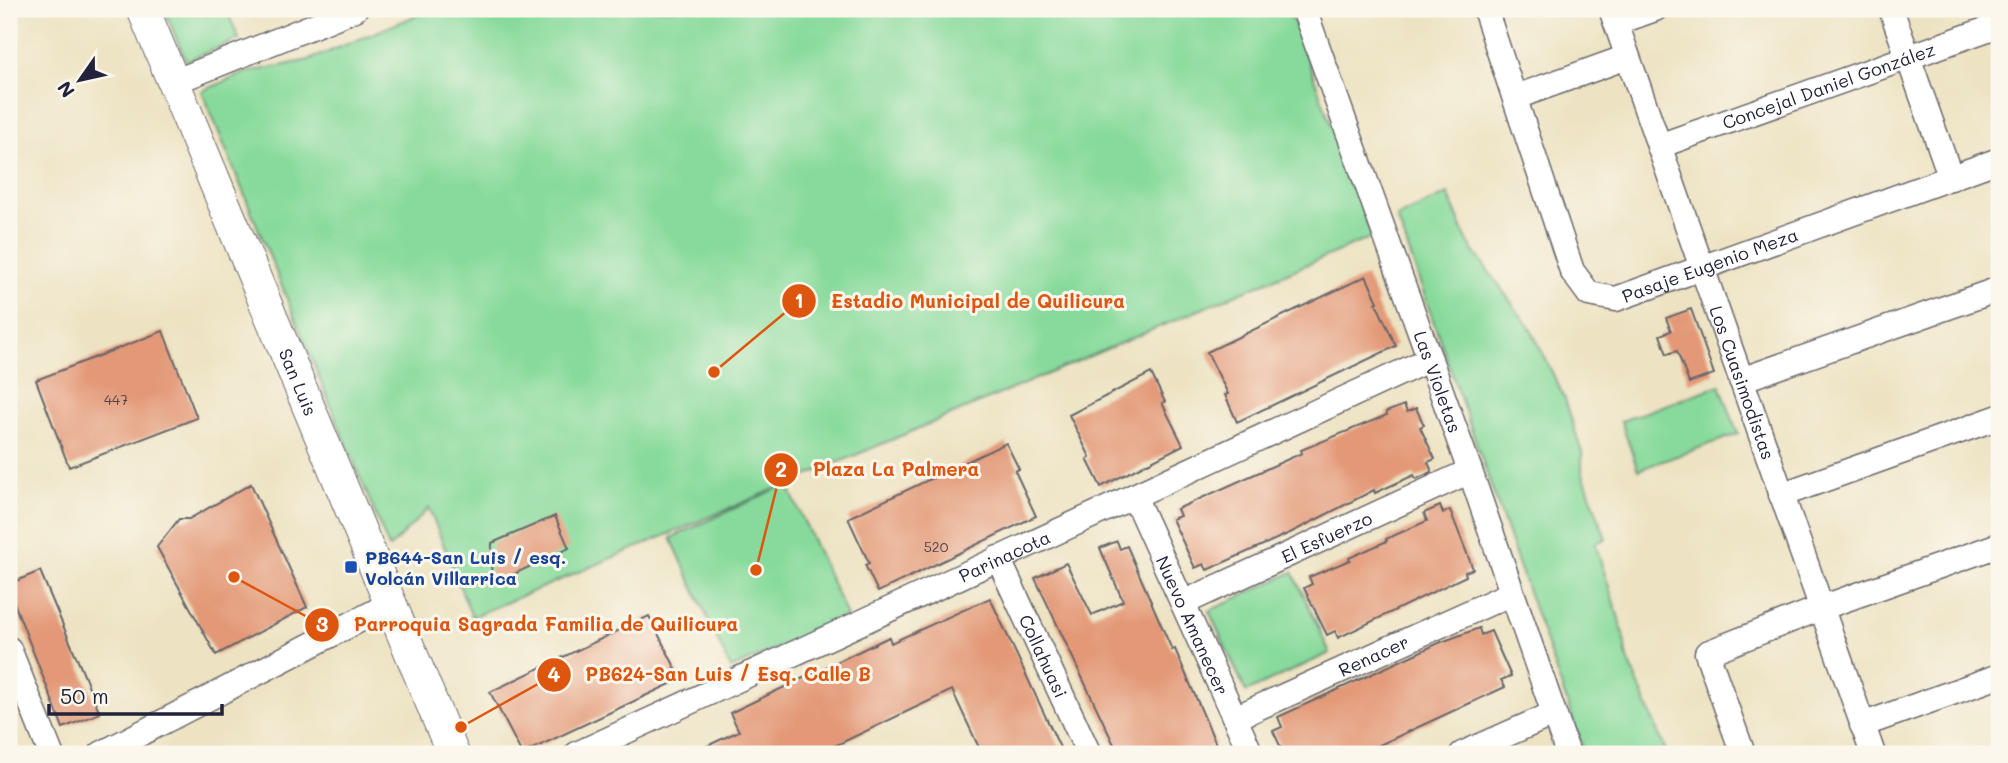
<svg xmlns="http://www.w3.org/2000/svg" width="2008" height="763" viewBox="0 0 2008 763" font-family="Mali,sans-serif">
<rect width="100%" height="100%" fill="#fbf7ec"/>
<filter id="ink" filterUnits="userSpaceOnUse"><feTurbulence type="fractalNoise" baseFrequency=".0143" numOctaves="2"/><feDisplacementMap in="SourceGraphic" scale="14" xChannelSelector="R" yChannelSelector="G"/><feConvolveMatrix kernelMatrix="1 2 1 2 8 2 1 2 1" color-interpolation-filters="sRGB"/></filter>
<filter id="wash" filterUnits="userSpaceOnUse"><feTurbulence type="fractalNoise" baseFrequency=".00686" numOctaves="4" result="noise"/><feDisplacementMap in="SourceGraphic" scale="28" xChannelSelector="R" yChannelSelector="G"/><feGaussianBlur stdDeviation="1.57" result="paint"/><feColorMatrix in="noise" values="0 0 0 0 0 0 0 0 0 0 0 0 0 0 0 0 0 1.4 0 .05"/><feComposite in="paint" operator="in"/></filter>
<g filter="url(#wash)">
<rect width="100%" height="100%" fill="#ede3c3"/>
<path fill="#87da9b" stroke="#547e6b" stroke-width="2" d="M 164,9 L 226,9 L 239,39 L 186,61 Z
M 432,9 L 1289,9 L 1372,237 L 787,484 L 847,616 L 731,669 L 671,538 L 780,487 L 472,617 L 429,508 L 389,548 L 202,91 L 245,73 L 309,60 Z
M 1448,194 L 1468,243 L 1532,331 L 1565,399 L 1582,453 L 1582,471 L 1606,539 L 1595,543 L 1624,635 L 1626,654 L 1667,754 L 1585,754 L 1397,217 Z
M 1720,385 L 1738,434 L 1638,470 L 1621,421 Z
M 1293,572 L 1330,653 L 1246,692 L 1209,611 Z"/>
<g id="blocks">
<path fill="#e39977" d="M 1366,276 L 1378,302 L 1376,303 L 1396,346 L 1237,422 L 1225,395 L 1228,394 L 1207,352 Z
M 1691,309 L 1714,374 L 1689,383 L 1677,351 L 1667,354 L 1660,335 L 1671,331 L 1666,318 Z
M 163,331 L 197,418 L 69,467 L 36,380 Z
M 1151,373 L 1165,402 L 1162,403 L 1183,445 L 1101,487 L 1087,459 L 1090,457 L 1069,415 Z
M 1404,405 L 1407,412 L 1416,408 L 1424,425 L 1420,427 L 1435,459 L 1428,462 L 1432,472 L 1416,479 L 1414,475 L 1375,493 L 1374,490 L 1292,532 L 1207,570 L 1204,564 L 1195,568 L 1172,519 L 1180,516 L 1177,509 L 1302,453 L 1301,450 L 1387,415 L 1386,412 Z
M 1006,443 L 1019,469 L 1015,471 L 1036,516 L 878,592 L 865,565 L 869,563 L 848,518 Z
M 251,484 L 307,607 L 216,655 L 157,547 L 179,519 L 189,519 Z
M 1440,506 L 1443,513 L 1450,510 L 1473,569 L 1465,572 L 1466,576 L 1338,638 L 1335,631 L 1327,635 L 1304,588 L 1312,584 L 1309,577 L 1350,560 L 1349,558 L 1387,541 L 1386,539 L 1427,521 L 1424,513 Z
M 555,516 L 569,548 L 491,585 L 492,543 Z
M 1117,541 L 1120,549 L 1127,546 L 1172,650 L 1175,649 L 1216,744 L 1209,747 L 1212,754 L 1129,754 L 1125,747 L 1117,751 L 1035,578 L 1066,563 L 1092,615 L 1123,601 L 1100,548 Z
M 40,571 L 100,713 L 63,728 L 9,590 L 9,584 Z
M 990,598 L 1063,754 L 982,754 L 952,690 L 818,754 L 690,754 L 739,731 L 730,713 L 889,637 L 891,643 Z
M 649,616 L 681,679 L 522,754 L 490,692 Z
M 1479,628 L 1481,635 L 1491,631 L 1498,647 L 1511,676 L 1501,680 L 1505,687 L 1360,754 L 1284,754 L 1273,731 L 1282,727 L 1278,717 L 1439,643 Z"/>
</g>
</g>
<g filter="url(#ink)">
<use href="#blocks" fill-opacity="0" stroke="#69666b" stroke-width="2"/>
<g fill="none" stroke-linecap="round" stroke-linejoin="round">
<defs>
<g id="minor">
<path id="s1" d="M 1304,9 L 1470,471 L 1568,754"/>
<path id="s2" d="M 1485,9 L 1572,271 L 1589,294 L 1616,299 L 1999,160"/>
<path id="s3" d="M 1611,9 L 1873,754"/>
<path d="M 1891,9 L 1951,178"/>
<path d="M 1616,23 L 1655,9"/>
<path d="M 174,82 L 355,9"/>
<path d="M 1516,97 L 1627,57"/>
<path id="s4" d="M 1659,146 L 1999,25"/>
<path d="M 1741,380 L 1999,289"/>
<path d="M 1781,495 L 1999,417"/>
<path id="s5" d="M 1134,496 L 1251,754"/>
<path id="s6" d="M 998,558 L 1089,754"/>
<path id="s7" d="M 1183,603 L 1470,471"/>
<path d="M 9,649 L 51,754"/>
<path id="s8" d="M 1235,718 L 1512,593"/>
<path d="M 1862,725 L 1999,676"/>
<path d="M 101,754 L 390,604"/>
<path id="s9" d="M 577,754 L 1430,359"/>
<path d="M 1462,754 L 1553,714"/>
<path d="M 1743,754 L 1707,653 L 1821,608 L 1999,545"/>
</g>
<g id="tertiary">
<path id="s10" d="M 143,9 L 453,754"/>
</g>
</defs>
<use href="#minor" stroke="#69666b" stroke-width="27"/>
<use href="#tertiary" stroke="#69666b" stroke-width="34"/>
<use href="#minor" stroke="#fff" stroke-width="24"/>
<use href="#tertiary" stroke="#fff" stroke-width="32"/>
</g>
</g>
<rect fill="#1a4fb4" stroke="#fbf7ec" stroke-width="2.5" x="344" y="560" width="14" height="14" rx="3.5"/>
<g text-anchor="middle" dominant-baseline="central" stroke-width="6" stroke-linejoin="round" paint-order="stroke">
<g font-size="14" fill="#52404a">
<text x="116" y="399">447</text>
<text x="936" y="546">520</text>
</g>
<g font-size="18" fill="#22223b" stroke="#fbf7ec">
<text stroke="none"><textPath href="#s4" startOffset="180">Concejal Daniel González</textPath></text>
<text stroke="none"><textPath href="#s2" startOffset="432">Pasaje Eugenio Meza</textPath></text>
<text stroke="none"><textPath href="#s10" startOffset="404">San Luis</textPath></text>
<text stroke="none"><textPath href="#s1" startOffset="396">Las Violetas</textPath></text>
<text stroke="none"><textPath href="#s3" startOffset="396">Los Cuasimodistas</textPath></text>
<text stroke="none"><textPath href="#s7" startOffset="158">El Esfuerzo</textPath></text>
<text stroke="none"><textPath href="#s9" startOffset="471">Parinacota</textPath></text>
<text stroke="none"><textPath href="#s5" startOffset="142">Nuevo Amanecer</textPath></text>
<text stroke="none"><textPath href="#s6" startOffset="108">Collahuasi</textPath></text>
<text stroke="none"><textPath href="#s8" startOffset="152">Renacer</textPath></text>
</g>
<g font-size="18" font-weight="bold" fill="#164399" stroke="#fbf7ec" text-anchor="start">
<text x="365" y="557">PB644-San Luis / esq.<tspan x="365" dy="21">Volcán Villarrica</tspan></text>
</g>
</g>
<path fill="none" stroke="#de560e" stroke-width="2.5" d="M714 372L799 301M756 570L781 470M234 577L322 625M461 727L554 675"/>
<g fill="#de560e" stroke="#fbf7ec" stroke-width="2.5">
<circle cx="714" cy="372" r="7"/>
<circle cx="756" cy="570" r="7"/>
<circle cx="234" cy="577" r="7"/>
<circle cx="461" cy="727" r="7"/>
<circle cx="799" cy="301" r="18"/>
<circle cx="781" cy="470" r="18"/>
<circle cx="322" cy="625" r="18"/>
<circle cx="554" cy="675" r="18"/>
</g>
<g font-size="21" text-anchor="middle" font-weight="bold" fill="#fff">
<text x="799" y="308">1</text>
<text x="781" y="477">2</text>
<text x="322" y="632">3</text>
<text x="554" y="682">4</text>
</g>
<g font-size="19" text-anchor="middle" font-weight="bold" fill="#de560e" stroke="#fbf7ec" stroke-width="6" stroke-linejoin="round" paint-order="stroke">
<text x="978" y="308">Estadio Municipal de Quilicura</text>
<text x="896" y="476">Plaza La Palmera</text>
<text x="546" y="631">Parroquia Sagrada Familia de Quilicura</text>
<text x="728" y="681">PB624-San Luis / Esq. Calle B</text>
</g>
<rect width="2008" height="763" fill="none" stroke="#fbf7ec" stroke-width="35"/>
<g transform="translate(80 80) rotate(236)" stroke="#fbf7ec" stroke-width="5" paint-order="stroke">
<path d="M0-5L12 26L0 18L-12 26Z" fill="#22223b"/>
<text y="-10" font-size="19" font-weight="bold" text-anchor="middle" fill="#22223b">N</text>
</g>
<path d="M49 704v10h173v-10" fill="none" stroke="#22223b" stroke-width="3.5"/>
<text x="60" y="704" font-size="21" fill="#22223b" stroke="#fbf7ec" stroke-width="5" paint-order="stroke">50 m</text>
</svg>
